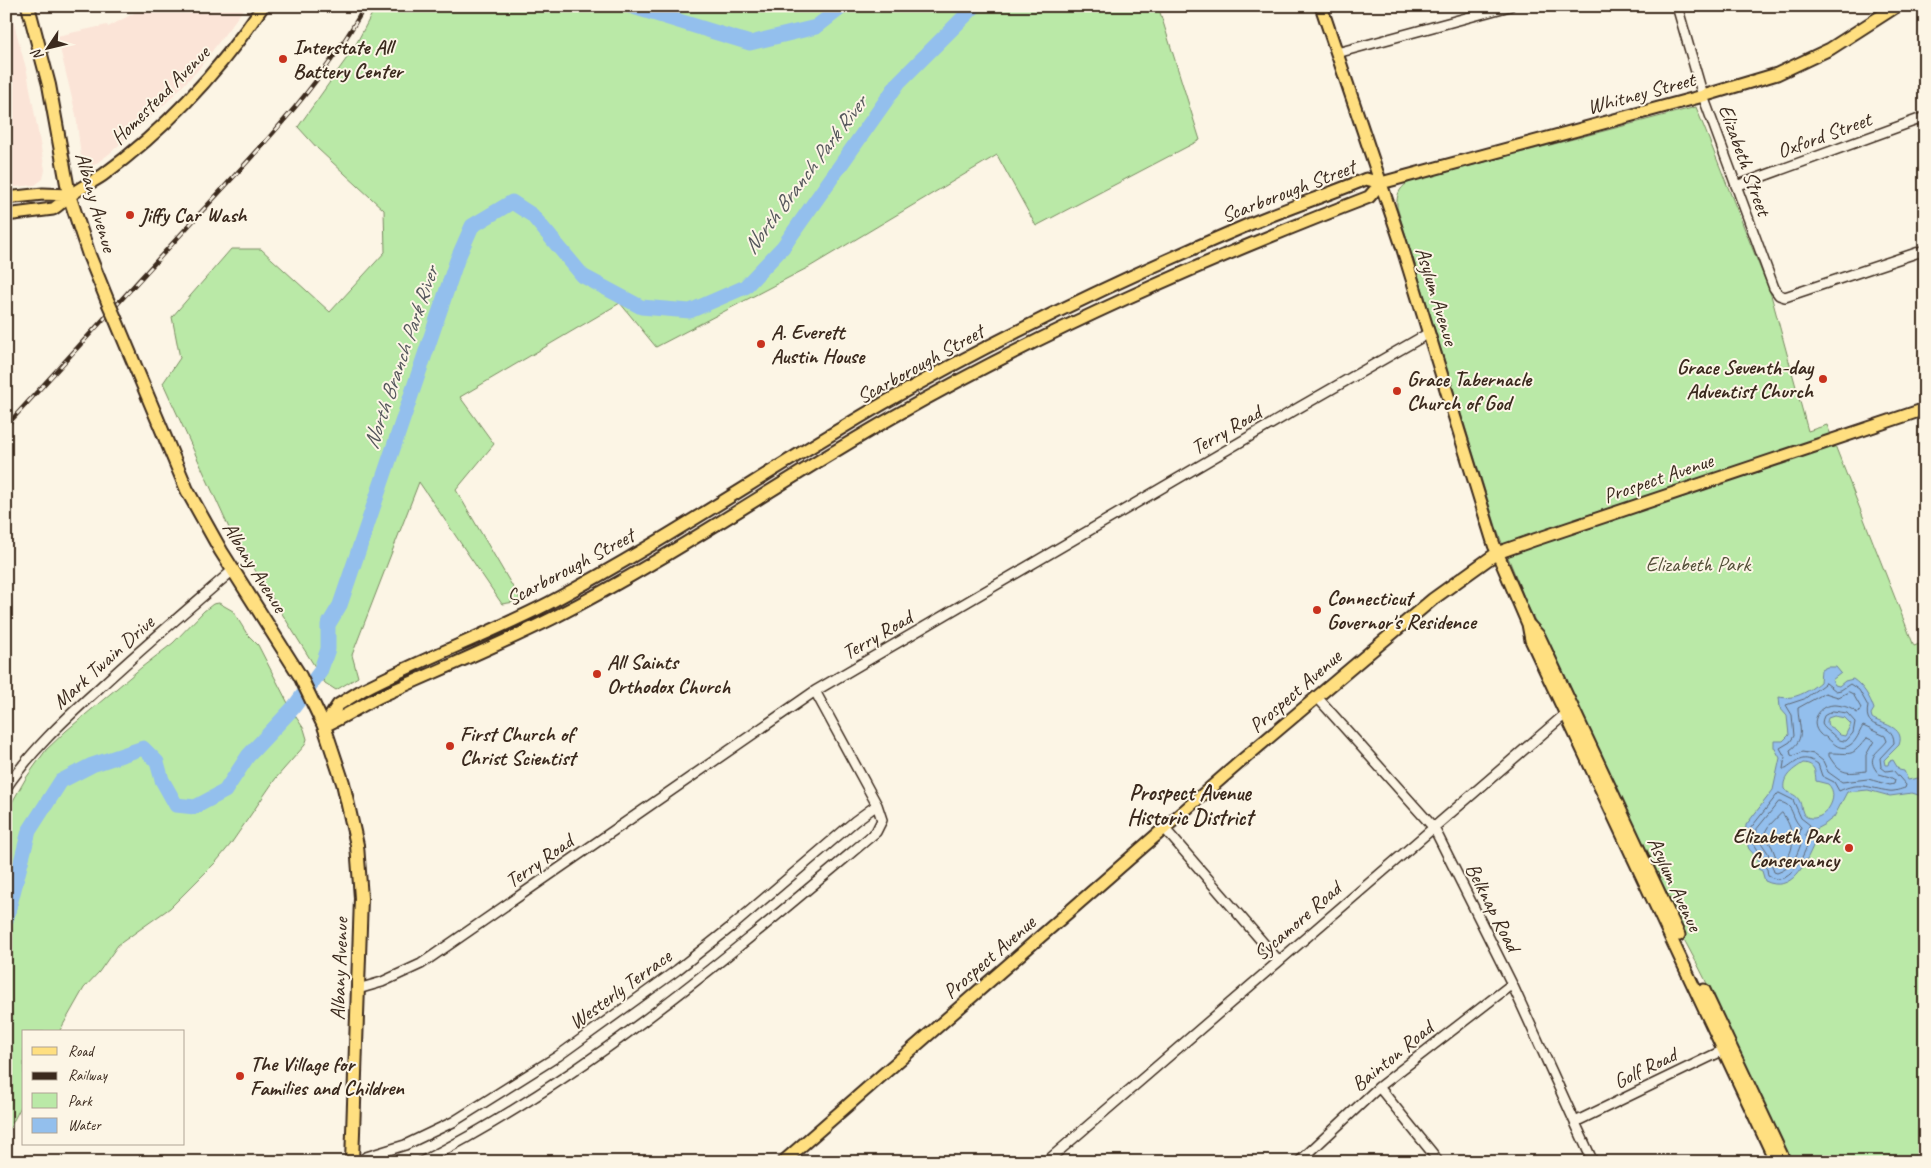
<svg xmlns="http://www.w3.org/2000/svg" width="1931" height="1168" viewBox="0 0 1931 1168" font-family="Caveat,sans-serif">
<rect width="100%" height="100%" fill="#fcf5e5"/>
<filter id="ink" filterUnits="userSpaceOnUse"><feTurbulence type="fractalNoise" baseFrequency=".02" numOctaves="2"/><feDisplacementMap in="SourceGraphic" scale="10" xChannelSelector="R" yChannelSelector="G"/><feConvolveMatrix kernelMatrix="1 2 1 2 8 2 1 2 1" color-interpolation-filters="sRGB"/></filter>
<g filter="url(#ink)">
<path fill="#fbe4d7" d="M 147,6 L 246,6 L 197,71 L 167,102 L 109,154 L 93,166 L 85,168 L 82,165 L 76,115 L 57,36 L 107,25 L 108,27 Z
M 6,7 L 10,9 L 27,72 L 45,170 L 43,179 L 35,185 L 6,188 Z"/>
<path fill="#bae9a7" stroke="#7a8a62" d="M 376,6 L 1158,6 L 1200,140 L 1036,226 L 997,155 L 811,266 L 656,347 L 620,303 L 460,397 L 494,444 L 456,490 L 521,601 L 502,604 L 419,482 L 352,655 L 358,677 L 336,690 L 325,683 L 229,528 L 163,383 L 180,358 L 172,317 L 231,249 L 261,249 L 330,312 L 385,252 L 384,210 L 318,149 L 298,127 L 354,48 Z
M 1696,107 L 1771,295 L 1808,431 L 1827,425 L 1914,646 L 1925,642 L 1925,1162 L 1788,1162 L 1715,1006 C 1705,968 1677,938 1669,900 L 1526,602 L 1512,567 L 1498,533 L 1397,207 C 1396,194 1400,186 1412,181 Z
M 219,603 L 233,611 L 247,634 L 258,645 L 292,711 L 304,729 L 307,739 L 305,745 L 276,778 L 230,845 L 216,862 L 170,908 L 118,945 L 99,972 L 84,988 L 59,1032 L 24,1032 L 24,1101 L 6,1135 L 6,813 L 26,778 L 46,750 L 66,731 L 142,667 L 173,643 L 204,611 L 213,604 Z"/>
<path fill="#93bfed" stroke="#70839a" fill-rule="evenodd" d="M 1827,667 L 1836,667 L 1841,673 L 1832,680 L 1835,685 L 1839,686 L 1845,681 L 1853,679 C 1863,686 1870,697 1874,709 L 1871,714 L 1872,718 C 1880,724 1906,726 1899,745 L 1884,760 L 1885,765 L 1888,765 L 1889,761 L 1893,760 L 1899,770 L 1904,771 L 1908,780 L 1918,778 L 1925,781 L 1925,797 L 1912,793 L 1890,796 L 1868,790 L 1847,792 L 1834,817 L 1825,824 L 1812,831 L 1810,835 L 1814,844 C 1805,864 1792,894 1765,881 L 1762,871 L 1758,869 L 1758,859 L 1749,849 L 1745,838 L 1746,825 L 1773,790 L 1780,758 L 1774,747 L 1774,741 L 1783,741 L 1789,735 L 1787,716 L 1780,708 L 1779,697 C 1794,700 1808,692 1820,682 L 1821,670 ZM 1834,716 L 1845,718 L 1851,724 L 1845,736 L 1840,735 L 1834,729 L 1828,726 L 1827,722 L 1828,718 ZM 1803,763 C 1816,764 1815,772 1816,781 L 1828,784 C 1842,797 1823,824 1807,817 C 1801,815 1802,805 1799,800 C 1795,793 1788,794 1784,789 C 1782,776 1794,769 1803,763 Z"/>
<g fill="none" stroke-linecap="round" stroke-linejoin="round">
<path stroke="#5e6671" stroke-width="1" d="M 1826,683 L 1836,691 L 1841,690 L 1850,684 L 1859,690 L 1868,706 C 1862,735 1894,718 1894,743 L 1880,758 L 1881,767 L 1886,771 L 1893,770 L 1906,785 L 1905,788 C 1901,789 1894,792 1889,791 C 1868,788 1860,781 1839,791 L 1834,782 L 1822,776 L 1818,764 C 1803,754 1799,760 1786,769 L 1783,769 L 1785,757 L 1780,748 L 1790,742 L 1794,736 L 1792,715 L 1786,705 L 1804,699 Z
M 1849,692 L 1853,694 L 1861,708 L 1859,712 L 1857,713 C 1850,707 1844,706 1836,705 C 1820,704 1808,722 1820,734 C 1825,739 1822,734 1827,738 C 1834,743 1840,752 1850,745 C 1857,741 1859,732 1863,726 L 1885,736 L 1887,741 C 1878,753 1864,757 1879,774 L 1890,777 L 1895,780 L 1894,784 L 1890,785 L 1868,779 L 1842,782 L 1828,772 L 1823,761 L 1814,754 L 1802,752 L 1793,756 L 1791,755 L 1790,750 C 1807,738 1798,725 1798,708 L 1825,693 L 1838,697 Z
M 1833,711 L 1847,713 L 1855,722 L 1853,733 L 1846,741 C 1838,741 1837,738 1831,733 C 1825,728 1819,726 1824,716 Z
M 1867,738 L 1874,741 L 1866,755 L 1866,771 C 1845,774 1840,774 1829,756 L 1829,753 C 1854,753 1850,758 1867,738 Z
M 1779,793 L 1793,800 L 1801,818 L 1810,825 L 1805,835 L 1808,844 C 1801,860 1790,888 1768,876 L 1767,869 L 1763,865 L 1762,857 L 1750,837 L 1751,828 Z
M 1779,802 C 1795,804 1790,817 1801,827 L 1799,836 L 1801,844 C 1796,857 1792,868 1777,873 L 1774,872 L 1768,853 L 1756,835 L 1757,829 Z
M 1782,813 C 1793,826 1799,852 1781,863 L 1777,860 L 1772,847 L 1764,834 L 1768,827 Z"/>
<path stroke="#93bfed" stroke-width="15" d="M 630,6 L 750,43 L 816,27 L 843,6
M 6,920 L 29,831 L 61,781 L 92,765 L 143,748 L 157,762 L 162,780 L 176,805 L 195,807 L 225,791 L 248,756 L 293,708 L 320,672 L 328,649 L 328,625 L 340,605 L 457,260 L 472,226 L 512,202 L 532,215 L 583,276 L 641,307 L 690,311 L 745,287 L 783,247 L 899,82 L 975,6"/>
<defs>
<path id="minor" d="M 1677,6 L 1703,96 L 1774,288 L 1779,295 L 1785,297 L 1925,250
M 1337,53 L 1510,6
M 1736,186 L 1925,117
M 1317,697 L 1434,828 L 1512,984 L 1593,1162
M 6,788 C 31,751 63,721 96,691 C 141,649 187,610 233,570
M 1165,829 L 1278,960
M 358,989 L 382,982 L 421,964 L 815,691 L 1300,407 L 1429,333
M 1379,1087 L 1434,1155 L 1438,1162
M 1575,1122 L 1728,1048
M 360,1162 L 366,1157 L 405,1145 L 453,1122 L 558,1056 L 677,970 L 731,927 L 855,821 L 877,805
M 421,1162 C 589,1077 733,952 876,832 L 882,820 L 877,805 L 815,691
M 1046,1162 L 1570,710
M 1299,1162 L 1379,1087 L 1512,984"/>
<path id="major" d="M 1321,6 L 1400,240 L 1494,545 L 1528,624 L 1531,640 L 1776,1162
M 6,198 L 43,194 L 69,195
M 6,215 L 53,209 C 60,205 64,199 71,195 C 81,187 93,182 103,175 C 165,130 220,70 263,6
M 1529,625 L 1539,636 L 1679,935
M 324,726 L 338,705 L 364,689 C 424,658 489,634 549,603 C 664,542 772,468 884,403 C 1001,336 1125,277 1250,224 C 1288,208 1327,195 1366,179 L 1381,183 L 1703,96 L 1777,74 L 1830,49 L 1897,6
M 324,726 C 344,717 362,705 381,696 C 439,670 497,646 553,618 C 671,558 779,482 893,417 C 1045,330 1206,260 1369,197 L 1381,183
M 1704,990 L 1785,1162
M 783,1162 L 1240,762 L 1433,599 L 1497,553 L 1534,540 L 1925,409"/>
<path id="highway" d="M 28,6 L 49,85 L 69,195 L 89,255 L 108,302
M 115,318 L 187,490 L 221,551 L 300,676 L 324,726 L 343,783 L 357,845 L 361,898 L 352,1162"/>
</defs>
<use href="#minor" stroke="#3b2a1e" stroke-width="12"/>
<use href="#major" stroke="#3b2a1e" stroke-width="15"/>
<use href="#highway" stroke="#3b2a1e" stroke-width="16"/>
<use href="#minor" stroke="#fcf5e5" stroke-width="9"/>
<use href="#major" stroke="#ffdf80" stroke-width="11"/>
<use href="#highway" stroke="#ffdf80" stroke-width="12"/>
<defs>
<path id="rail" d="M 6,426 C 72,354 138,282 203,210 C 262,146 323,83 365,6"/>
</defs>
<use href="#rail" stroke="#3b2a1e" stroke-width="4.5"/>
<use href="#rail" stroke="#fcf5e5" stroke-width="2.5" stroke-dasharray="8" stroke-linecap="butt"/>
<defs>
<path id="highway-bridge" d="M 108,302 L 115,318"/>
</defs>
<use href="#highway-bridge" stroke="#3b2a1e" stroke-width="16" stroke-linecap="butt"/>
<use href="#highway-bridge" stroke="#ffdf80" stroke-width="12"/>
</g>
</g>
<g fill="#c8321e" stroke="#fcf5e5" stroke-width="2">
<circle cx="283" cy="59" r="5"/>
<circle cx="130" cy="215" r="5"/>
<circle cx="761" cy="344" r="5"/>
<circle cx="1823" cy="379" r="5"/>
<circle cx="1397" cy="391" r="5"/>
<circle cx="1317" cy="610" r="5"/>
<circle cx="597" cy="674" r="5"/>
<circle cx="450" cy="746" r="5"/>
<circle cx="1849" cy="848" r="5"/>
<circle cx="240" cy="1076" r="5"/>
</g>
<g text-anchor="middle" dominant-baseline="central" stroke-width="4" stroke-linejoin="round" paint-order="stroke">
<g font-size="21" font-weight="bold" fill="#3b2a1e" stroke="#fcf5e5" text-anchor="start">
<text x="293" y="47">Interstate All<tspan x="293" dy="24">Battery Center</tspan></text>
<text x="140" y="215">Jiffy Car Wash</text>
<text x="771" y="332">A. Everett<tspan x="771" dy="24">Austin House</tspan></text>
<text x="1813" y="367" text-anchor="end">Grace Seventh-day<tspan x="1813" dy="24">Adventist Church</tspan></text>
<text x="1407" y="379">Grace Tabernacle<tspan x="1407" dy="24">Church of God</tspan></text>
<text x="1327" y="598">Connecticut<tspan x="1327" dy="24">Governor's Residence</tspan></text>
<text x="607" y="662">All Saints<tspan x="607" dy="24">Orthodox Church</tspan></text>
<text x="460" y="734">First Church of<tspan x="460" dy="24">Christ Scientist</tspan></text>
<text x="1839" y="836" text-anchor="end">Elizabeth Park<tspan x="1839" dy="24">Conservancy</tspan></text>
<text x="250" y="1064">The Village for<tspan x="250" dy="24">Families and Children</tspan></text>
</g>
<g font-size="21" fill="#3b2a1e" stroke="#fcf5e5">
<text transform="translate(1641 93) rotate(-15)">Whitney Street</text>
<text transform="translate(160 95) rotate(-45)">Homestead Avenue</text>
<text transform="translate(1824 135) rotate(-20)">Oxford Street</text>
<text transform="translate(1745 160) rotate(70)">Elizabeth Street</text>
<text transform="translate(1288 191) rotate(-21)">Scarborough Street</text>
<text transform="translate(96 202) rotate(74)">Albany Avenue</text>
<text transform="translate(1437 296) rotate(73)">Asylum Avenue</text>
<text transform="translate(920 364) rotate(-29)">Scarborough Street</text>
<text transform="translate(1226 430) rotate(-30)">Terry Road</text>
<text transform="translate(1658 478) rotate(-19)">Prospect Avenue</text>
<text transform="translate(255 567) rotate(58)">Albany Avenue</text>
<text transform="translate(570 567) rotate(-28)">Scarborough Street</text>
<text transform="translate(877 635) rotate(-30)">Terry Road</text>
<text transform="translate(103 662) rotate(-42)">Mark Twain Drive</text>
<text transform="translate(1295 691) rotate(-41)">Prospect Avenue</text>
<text transform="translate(539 861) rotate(-35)">Terry Road</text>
<text transform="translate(1675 884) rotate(65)">Asylum Avenue</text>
<text transform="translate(1493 907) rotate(63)">Belknap Road</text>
<text transform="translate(1297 921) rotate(-41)">Sycamore Road</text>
<text transform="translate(989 957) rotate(-41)">Prospect Avenue</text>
<text transform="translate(339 969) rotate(-88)">Albany Avenue</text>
<text transform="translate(620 989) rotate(-36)">Westerly Terrace</text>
<text transform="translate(1392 1056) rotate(-39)">Bainton Road</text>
<text transform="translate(1645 1068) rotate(-26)">Golf Road</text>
</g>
<g font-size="21" fill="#545039" stroke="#fcf5e5">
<text x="1698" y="564">Elizabeth Park</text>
</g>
<g font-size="22" font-style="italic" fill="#55575c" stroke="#fcf5e5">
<text transform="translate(805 175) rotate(-53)">North Branch Park River</text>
<text transform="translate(401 358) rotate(-71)">North Branch Park River</text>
</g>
<g font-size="22" font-weight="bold" fill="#3b2a1e" stroke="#fcf5e5">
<text x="1190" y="793">Prospect Avenue<tspan x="1190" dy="25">Historic District</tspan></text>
</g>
</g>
<rect width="1931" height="1168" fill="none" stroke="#fcf5e5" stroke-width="25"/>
<rect x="12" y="12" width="1906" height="1143" fill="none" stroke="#3b2a1e" stroke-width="2" filter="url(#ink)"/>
<rect x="22" y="1030" width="162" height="115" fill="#fcf5e5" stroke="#afa495"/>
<rect x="32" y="1047" width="25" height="8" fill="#ffdf80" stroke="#afa495"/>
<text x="68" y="1056" font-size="15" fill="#3b2a1e">Road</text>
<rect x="32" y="1072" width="25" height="8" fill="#3b2a1e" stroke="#afa495"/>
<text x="68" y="1080" font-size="15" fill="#3b2a1e">Railway</text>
<rect x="32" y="1093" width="25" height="15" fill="#bae9a7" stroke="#afa495"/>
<text x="68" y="1106" font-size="15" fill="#3b2a1e">Park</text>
<rect x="32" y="1118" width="25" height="15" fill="#93bfed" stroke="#afa495"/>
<text x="68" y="1130" font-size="15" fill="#3b2a1e">Water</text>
<g transform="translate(48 48) rotate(235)" stroke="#fcf5e5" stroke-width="4" paint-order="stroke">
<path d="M0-4L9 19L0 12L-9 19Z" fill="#3b2a1e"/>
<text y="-8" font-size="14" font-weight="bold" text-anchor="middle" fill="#3b2a1e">N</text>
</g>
</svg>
